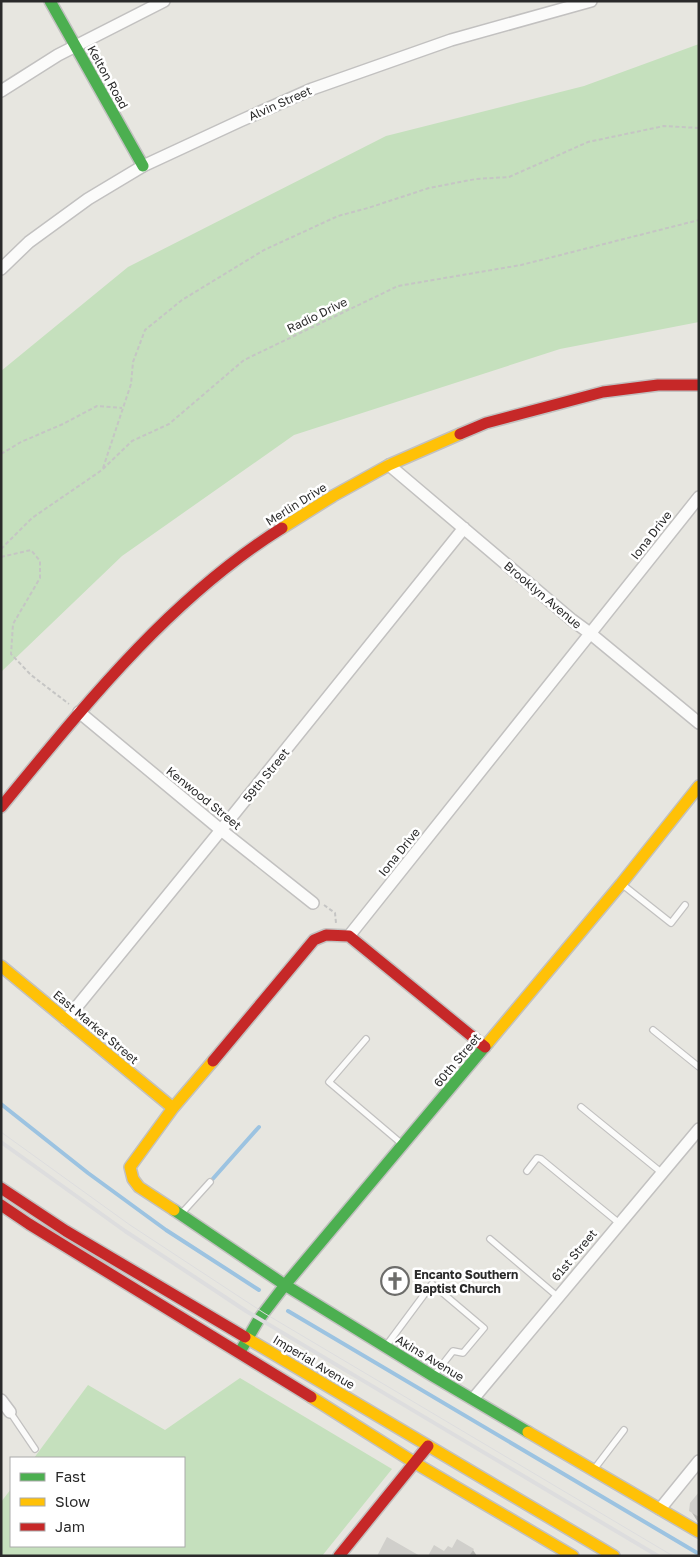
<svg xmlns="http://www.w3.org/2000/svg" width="700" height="1557" viewBox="0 0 700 1557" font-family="'Golos Text',sans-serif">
<rect width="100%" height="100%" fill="#e7e6e0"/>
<path fill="#c5e0bd" d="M 699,44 L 699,322 L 560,349 L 294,435 L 122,556 L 1,672 L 1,371 L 128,267 L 386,136 L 584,86 Z
M 240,1378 L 392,1469 L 322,1556 L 1,1556 L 1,1502 L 11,1489 L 11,1546 L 184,1546 L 184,1458 L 34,1458 L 88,1385 L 165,1430 Z"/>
<path fill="#0003" d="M 699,1494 L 699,1524 L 691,1511 Z
M 452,1550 L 473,1550 L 477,1556 L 430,1556 L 445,1553 Z"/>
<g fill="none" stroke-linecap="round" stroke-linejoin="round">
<path stroke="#9cc3e1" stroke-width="4" d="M 1,1104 L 88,1173 L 166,1230 L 259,1290
M 210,1182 L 259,1127
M 288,1311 L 699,1554"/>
</g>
<path fill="#d0cfcb" d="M 699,1492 L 699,1517 L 689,1511 L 690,1503 Z
M 387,1537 L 420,1556 L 377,1556 Z
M 457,1539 L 474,1549 L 469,1556 L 428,1556 L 434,1545 L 444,1551 L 448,1546 L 452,1548 Z"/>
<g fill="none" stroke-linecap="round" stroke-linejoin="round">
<defs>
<path id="lane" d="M 623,885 L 671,923 L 685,905
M 653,1030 L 699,1067
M 366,1039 L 329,1082 L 402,1144
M 581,1107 L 662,1173
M 527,1171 L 537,1158 L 541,1159 L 619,1223
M 181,1214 L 210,1182
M 490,1239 L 557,1296
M 386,1346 L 432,1284 L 484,1328 L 463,1353 L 453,1351 L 435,1374
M 10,1412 L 35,1449
M 595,1468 L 624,1430"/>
<path id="street" d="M 1,91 L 58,55 L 164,1
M 1,269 L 29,242 L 88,199 L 143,166 L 240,121 L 312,89 L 451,40 L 591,1
M 389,465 L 572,620 L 591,634 L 699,723
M 79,712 L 221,830 L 313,903
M 349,936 L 699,497
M 66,1020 L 221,830 L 464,528
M 473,1399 L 699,1129
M 1,1400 L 10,1412
M 660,1509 L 699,1461"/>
<path id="fast" d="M 50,1 L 143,166
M 174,1210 L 285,1285 L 433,1376 L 528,1432
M 241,1350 L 259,1319 L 285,1285 L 488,1043"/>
<path id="slow" d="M 282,528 L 333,496 L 389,465 L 460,434
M 1,966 L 173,1108
M 488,1043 L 621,884 L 699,786
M 174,1210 L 139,1187 L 133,1179 L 130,1167 L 173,1108 L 213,1061
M 245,1337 L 614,1556
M 311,1397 L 415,1463 L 573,1556
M 528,1432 L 699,1532"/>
<path id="jam" d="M 460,434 L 486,423 L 603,392 L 658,385 L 699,385
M 1,807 C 85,705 169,599 282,528
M 213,1061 L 314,940 L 326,935 L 349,936 L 485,1047
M 1,1188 L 66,1231 L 245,1337
M 1,1205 L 29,1224 L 311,1397
M 339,1556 L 428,1446"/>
</defs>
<use href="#lane" stroke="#c2c1c0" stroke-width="8"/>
<use href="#street" stroke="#c2c1c0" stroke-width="14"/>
<use href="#fast" stroke="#c2c1c0" stroke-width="14"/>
<use href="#slow" stroke="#c2c1c0" stroke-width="14"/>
<use href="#jam" stroke="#c2c1c0" stroke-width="14"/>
<path stroke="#c5c5c4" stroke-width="2" stroke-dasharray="4 2.5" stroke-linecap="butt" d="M 1,454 L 21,442 L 63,424 L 97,406 L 122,408
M 103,468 L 131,384 L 133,362 L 145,330 L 182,300 L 264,250 L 338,216 L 368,208 L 429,188 L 476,179 L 509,177 L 588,142 L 664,126 L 699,128
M 1,549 L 32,518 L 102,470 L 132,441 L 169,424 L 244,360 L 398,286 L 521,265 L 699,220
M 1,557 L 31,550 L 40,561 L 40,578 L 13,624 L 11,654 L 31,675 L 69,704
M 324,905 L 335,913 L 336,923"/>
<use href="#lane" stroke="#fbfbfa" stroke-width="5.5"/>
<use href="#street" stroke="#fbfbfa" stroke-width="11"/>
<use href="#fast" stroke="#4caf50" stroke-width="11"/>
<use href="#slow" stroke="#ffc107" stroke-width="11"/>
<use href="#jam" stroke="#c62828" stroke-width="11"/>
<path stroke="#ddddde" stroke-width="1" d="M 1,1132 L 130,1225 L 264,1313 L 673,1556"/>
<path stroke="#ddddde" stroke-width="4" d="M 1,1142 L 125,1231 L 246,1311 L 658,1556"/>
</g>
<defs>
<symbol id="church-ring" viewBox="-11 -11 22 22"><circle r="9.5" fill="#fff" stroke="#6c6c6a" stroke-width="1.5"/><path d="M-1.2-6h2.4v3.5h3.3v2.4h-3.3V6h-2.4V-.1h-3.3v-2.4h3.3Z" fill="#6c6c6a"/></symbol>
</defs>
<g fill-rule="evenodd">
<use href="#church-ring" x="379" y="1265" width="32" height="32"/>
</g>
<g text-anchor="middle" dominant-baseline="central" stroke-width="5" stroke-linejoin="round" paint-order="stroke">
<g font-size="12" fill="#2a2a2a" stroke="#fff">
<text transform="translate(108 77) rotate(61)">Kelton Road</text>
<text transform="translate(280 103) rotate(-24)">Alvin Street</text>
<text transform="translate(317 315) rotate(-26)">Radio Drive</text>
<text transform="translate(296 504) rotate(-32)">Merlin Drive</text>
<text transform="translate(651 535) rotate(-52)">Iona Drive</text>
<text transform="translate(543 595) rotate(40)">Brooklyn Avenue</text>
<text transform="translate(266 775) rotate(-51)">59th Street</text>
<text transform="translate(204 798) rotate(39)">Kenwood Street</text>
<text transform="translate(399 852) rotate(-51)">Iona Drive</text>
<text transform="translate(96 1027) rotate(40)">East Market Street</text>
<text transform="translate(457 1060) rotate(-50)">60th Street</text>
<text transform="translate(574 1255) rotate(-50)">61st Street</text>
<text transform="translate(430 1358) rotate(31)">Akins Avenue</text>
<text transform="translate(314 1362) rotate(31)">Imperial Avenue</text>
</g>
<g font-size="12" font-weight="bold" fill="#2a2a2a" stroke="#fff" text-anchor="start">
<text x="414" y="1274">Encanto Southern<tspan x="414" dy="14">Baptist Church</tspan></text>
</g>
</g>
<rect width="700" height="1557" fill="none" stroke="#2a2a2a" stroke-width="5"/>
<rect x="10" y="1457" width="175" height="90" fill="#ffffff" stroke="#aaaaaa"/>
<rect x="20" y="1473" width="25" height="8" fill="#4caf50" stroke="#aaaaaa"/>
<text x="55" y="1482" font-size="15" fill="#2a2a2a">Fast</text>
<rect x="20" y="1498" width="25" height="8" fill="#ffc107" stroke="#aaaaaa"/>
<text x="55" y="1507" font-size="15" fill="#2a2a2a">Slow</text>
<rect x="20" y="1523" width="25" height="8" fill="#c62828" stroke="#aaaaaa"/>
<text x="55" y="1532" font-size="15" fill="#2a2a2a">Jam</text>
</svg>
